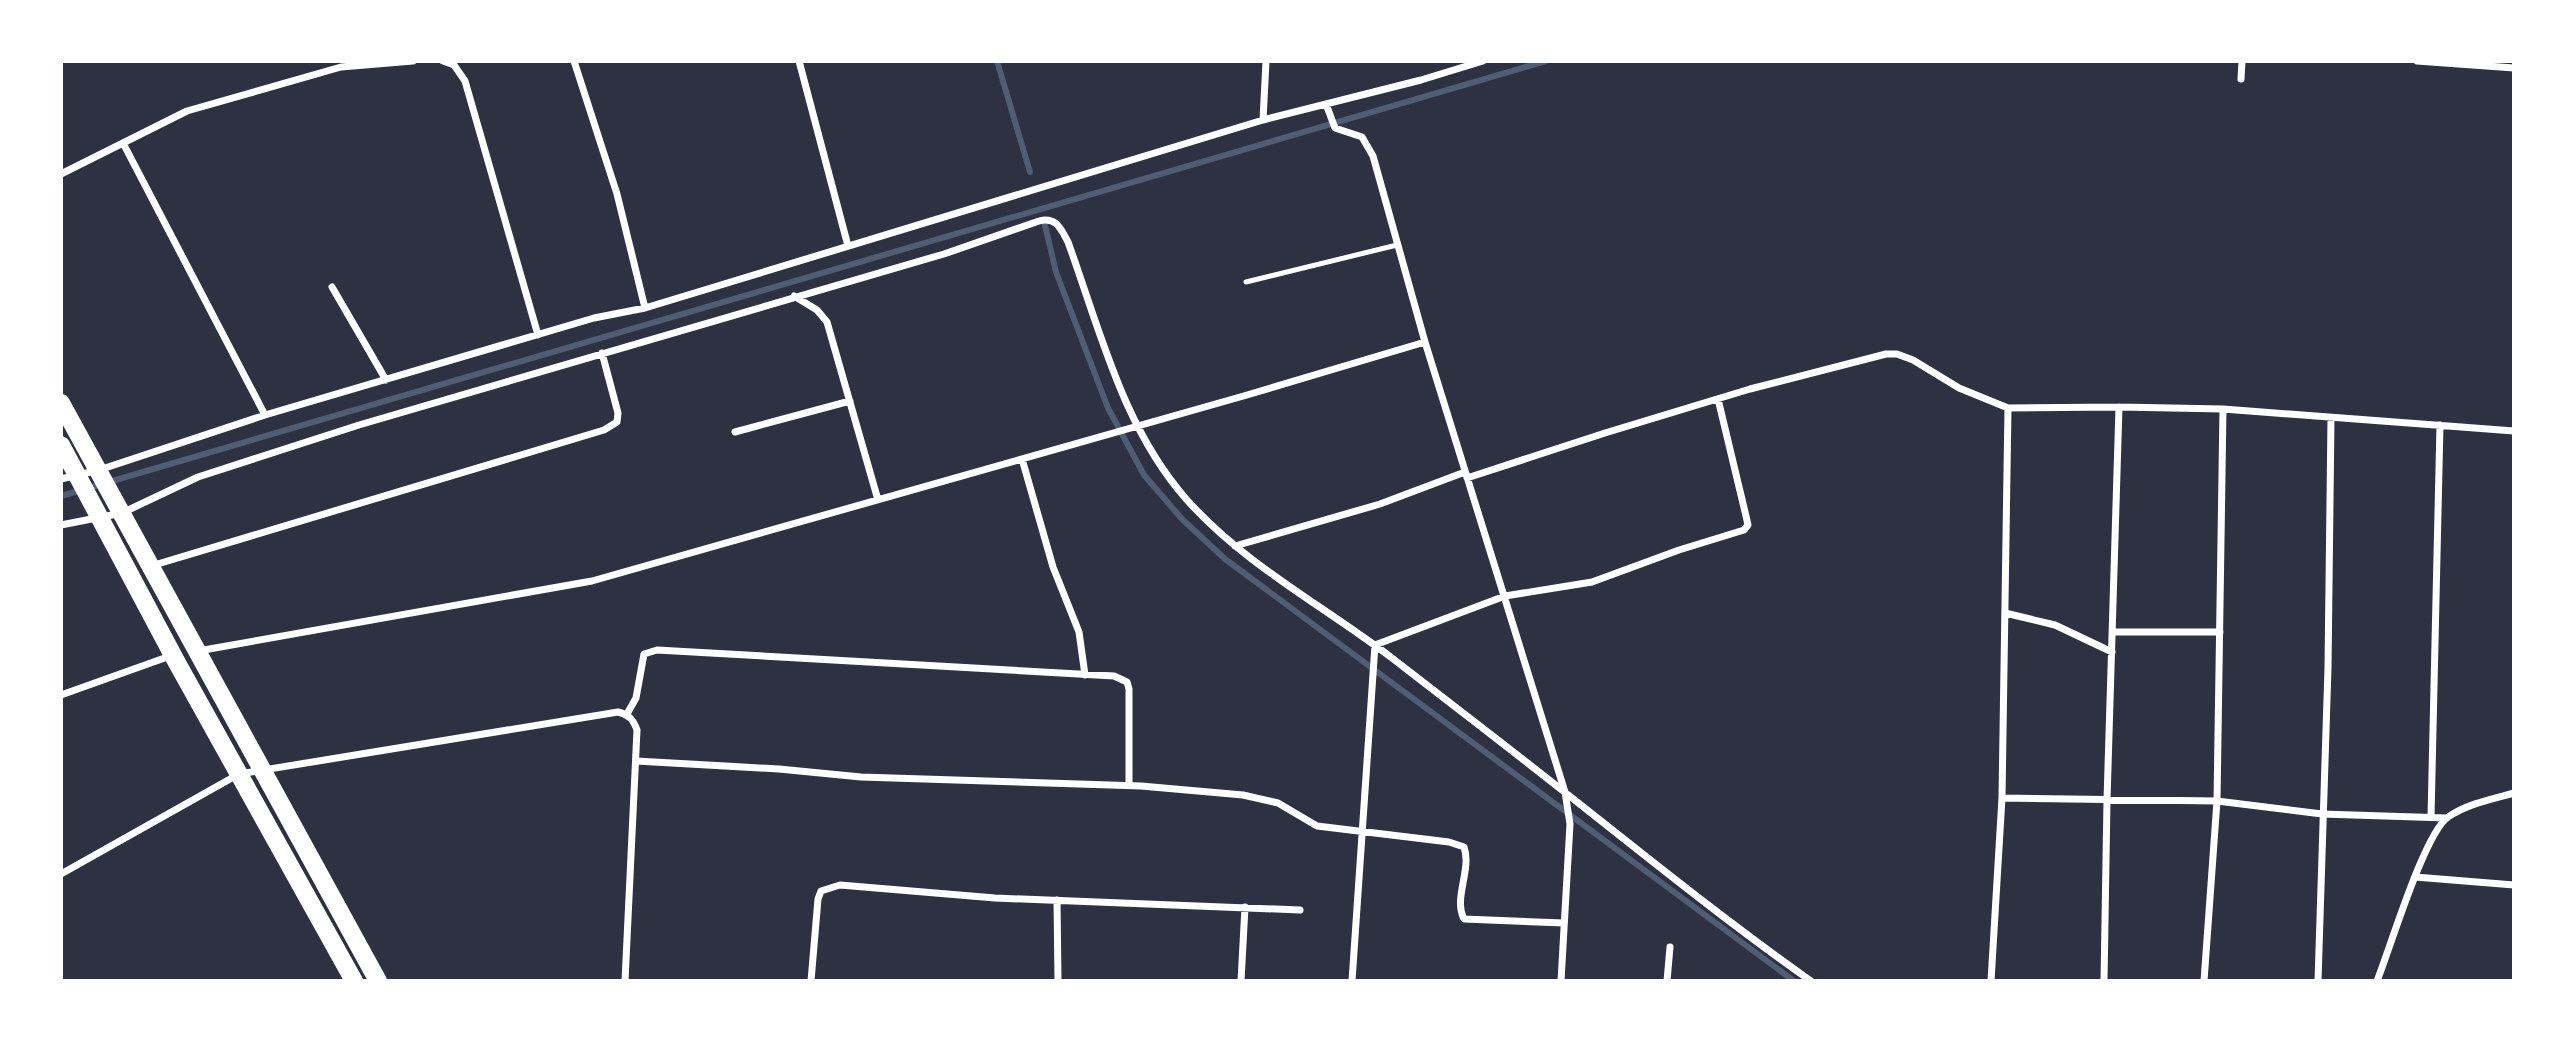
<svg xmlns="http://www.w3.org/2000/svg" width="2575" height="1042" viewBox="0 0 2575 1042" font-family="'Fira Sans Condensed',sans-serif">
<rect width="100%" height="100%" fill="#2d3142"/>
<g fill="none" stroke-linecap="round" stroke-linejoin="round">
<path stroke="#4f5d75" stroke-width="6" d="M 997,61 L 1030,172
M 1044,221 L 1056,272 L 1108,408 L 1144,475 L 1182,519 L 1225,559 L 1794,981
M 61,496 L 1546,61"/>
<path stroke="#fff" stroke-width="5" d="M 1246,282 L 1397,245"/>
<path stroke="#fff" stroke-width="7" d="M 443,61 L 454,65 L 465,81 L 538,335
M 574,61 L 617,194 L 645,308
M 799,61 L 848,246
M 2417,61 L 2514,68
M 2241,79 L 2242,61
M 1326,104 L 1335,128 L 1362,137 L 1373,156 L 1425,342 L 1565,792 L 1570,824 L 1561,981
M 1263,120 L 1266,61
M 123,143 L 265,415
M 61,174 L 187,111 L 341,67 L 413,61
M 332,287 L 386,380
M 794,296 L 817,310 L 827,322 L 878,500
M 735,432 L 850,401
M 1022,459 L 1053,567 L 1079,632 L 1085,675
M 1467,478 L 1605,433 L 1750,389 L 1886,354 L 1897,354 L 1913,360 L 1959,388 L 2008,408 L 2119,407 L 2223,409 L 2514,431
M 61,479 L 99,470 L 265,415 L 594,318 L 645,308 L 1263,120 L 1421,80 L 1483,61
M 61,525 L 122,513 L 198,477 L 359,425 L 944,254 L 1039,221 C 1056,216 1061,229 1068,242 C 1100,330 1123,428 1187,500 C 1245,565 1324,606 1392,658 C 1450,703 1509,748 1567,794 C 1647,857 1727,922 1811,981
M 1235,546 L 1380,504 L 1465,472
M 151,566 L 604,430 L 617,422 L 618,413 L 602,353
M 2005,613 L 2055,625 L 2112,652
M 2113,632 L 2220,632
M 198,651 L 592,581 L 1247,395 L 1425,342
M 61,695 L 173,655
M 627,714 L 636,698 L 644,654 L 657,650 L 1114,676 L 1127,682 L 1129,689 L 1129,785
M 636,761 L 779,769 L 861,777 L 1141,786 L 1243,795 L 1278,803 L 1317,826 L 1449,842 L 1464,847 C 1472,870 1453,898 1464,919 L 1564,923
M 2002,798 L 2217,801 L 2322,814 L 2447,818
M 2431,817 L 2440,425
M 61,874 L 239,774 L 618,712 C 629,715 633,719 637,730 L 625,981
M 2415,877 L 2514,885
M 1057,900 L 1058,981
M 811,981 L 818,899 L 821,891 L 840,885 L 995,898 L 1300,910
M 1241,981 L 1245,907
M 1352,981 L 1375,645 L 1505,596 L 1592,582 L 1679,550 L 1744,530 L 1748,525 L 1746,516 L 1718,399
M 1667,981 L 1670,947
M 1991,981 L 2002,798 L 2008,408
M 2104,981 L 2107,800 L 2119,407
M 2204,981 L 2217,801 L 2223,409
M 2318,981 L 2328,668 L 2331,418
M 2377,981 C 2390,949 2424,834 2448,817 C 2467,804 2492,799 2514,793"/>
<path stroke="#fff" stroke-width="18" d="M 61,403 L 378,981
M 61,445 L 176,661 L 354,981"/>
</g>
<rect width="2575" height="1042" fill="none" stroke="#ffffff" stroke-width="126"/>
</svg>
